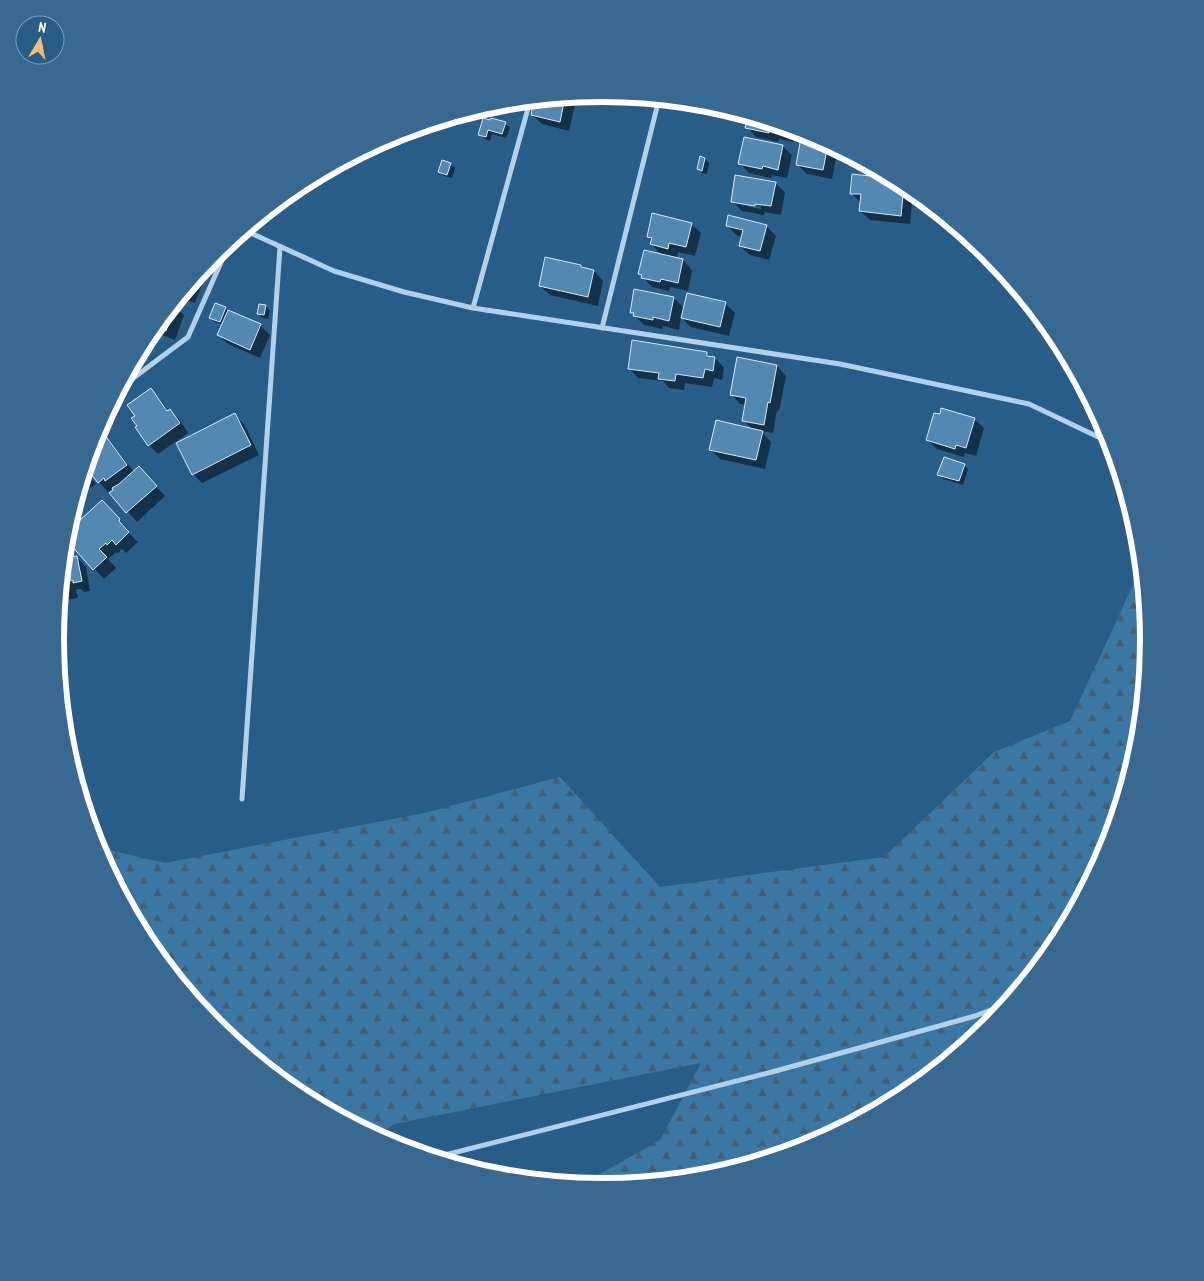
<svg xmlns="http://www.w3.org/2000/svg" width="1204" height="1281" viewBox="0 0 1204 1281" font-family="'PT Sans Narrow',sans-serif">
<defs>
<pattern id="forest-firs" width="22" height="20" patternUnits="userSpaceOnUse" patternTransform="scale(1.25)"><rect width="22" height="20" fill="#3b77a3"/><path d="M5 1l3.5 6h-7zM16 11l3.5 6h-7z" fill="#445f73"/></pattern>
</defs>
<rect width="100%" height="100%" fill="#275d87"/>
<path fill="url(#forest-firs)" d="M 1140,570 L 1142,571 L 1149,641 L 1138,747 L 1107,850 L 1057,945 L 989,1027 L 906,1095 L 811,1146 L 708,1177 L 602,1187 L 580,1185 L 660,1140 L 701,1063 L 394,1124 L 376,1137 L 298,1095 L 215,1027 L 147,944 L 96,847 L 165,863 L 424,813 L 560,777 L 660,887 L 884,857 L 994,752 L 1070,721 Z"/>
<path fill="#0007" fill-rule="evenodd" d="M 575,96 L 574,99 L 576,100 L 569,131 L 542,124 L 532,115 L 535,100 Z
M 749,116 L 797,131 L 794,142 L 779,139 L 778,142 L 756,137 L 747,127 Z
M 484,120 L 505,123 L 510,128 L 506,138 L 492,134 L 490,141 L 484,139 L 479,134 Z
M 812,135 L 838,149 L 832,179 L 807,174 L 797,164 Z
M 782,146 L 792,155 L 787,178 L 772,175 L 771,178 L 749,173 L 740,163 Z
M 705,159 L 709,163 L 707,174 L 703,174 L 699,169 Z
M 450,164 L 455,168 L 452,178 L 444,176 L 439,172 Z
M 880,178 L 882,181 L 900,183 L 906,186 L 913,192 L 910,224 L 870,220 L 860,211 L 861,203 L 851,193 Z
M 775,183 L 785,192 L 781,215 L 765,212 L 764,215 L 742,211 L 732,201 ZM 741,202 L 761,206 L 761,209 L 741,205 Z
M 933,208 L 949,221 L 943,220 L 933,211 Z
M 691,224 L 701,233 L 695,256 L 678,252 L 677,259 L 683,260 L 692,270 L 688,291 L 670,287 L 669,291 L 652,287 L 640,274 L 663,256 L 651,244 L 652,241 L 648,237 Z
M 727,225 L 766,226 L 776,236 L 769,260 L 750,255 L 740,246 L 742,237 L 736,235 Z
M 581,266 L 583,269 L 594,271 L 603,281 L 598,306 L 550,295 L 540,286 Z
M 198,274 L 204,280 L 195,303 L 180,297 Z
M 674,298 L 684,308 L 725,303 L 735,313 L 729,336 L 691,327 L 681,317 L 679,330 L 663,326 L 662,329 L 644,325 L 631,312 Z
M 173,305 L 184,315 L 175,340 L 160,334 L 154,328 Z
M 266,306 L 270,311 L 268,319 L 262,318 L 258,313 Z
M 225,308 L 229,312 L 260,325 L 270,335 L 260,358 L 228,344 L 218,335 L 223,325 L 215,322 L 211,318 Z
M 707,353 L 711,358 L 715,358 L 724,368 L 722,380 L 714,378 L 712,387 L 685,383 L 684,390 L 669,388 L 663,381 L 638,378 L 629,368 Z
M 738,359 L 777,366 L 786,376 L 779,411 L 777,410 L 773,433 L 761,431 L 771,442 L 765,469 L 720,459 L 710,449 L 753,430 L 743,420 L 746,405 L 740,404 L 731,394 Z
M 151,390 L 160,399 L 169,412 L 170,411 L 180,420 L 188,433 L 158,454 L 149,445 L 139,426 L 136,416 Z
M 235,415 L 244,424 L 259,455 L 202,483 L 193,474 Z
M 974,419 L 984,428 L 976,456 L 965,453 L 964,457 L 937,449 L 928,440 Z
M 99,427 L 134,472 L 148,478 L 165,496 L 137,522 L 111,493 L 115,490 L 114,487 L 108,492 L 99,482 L 94,457 L 90,452 Z
M 964,465 L 968,469 L 963,485 L 943,479 L 939,474 Z
M 85,470 L 96,484 L 81,495 L 78,493 Z
M 102,502 L 129,530 L 127,531 L 138,542 L 126,553 L 122,549 L 118,553 L 116,552 L 108,559 L 116,568 L 104,579 L 70,543 Z
M 77,557 L 86,567 L 90,591 L 84,592 L 81,589 L 76,590 L 78,598 L 60,601 L 63,560 Z"/>
<path fill="#5388b0" stroke="#d6e9f7" d="M 565,97 L 560,122 L 531,115 L 534,100 Z
M 748,116 L 786,128 L 785,134 L 770,131 L 769,133 L 745,128 Z
M 483,118 L 490,120 L 491,118 L 506,122 L 502,134 L 488,130 L 486,137 L 478,135 Z
M 802,132 L 812,135 L 828,144 L 823,170 L 796,165 Z
M 744,137 L 783,145 L 778,170 L 763,166 L 762,169 L 738,164 Z
M 700,156 L 705,158 L 702,171 L 697,169 Z
M 442,160 L 451,163 L 447,175 L 438,172 Z
M 852,174 L 880,177 L 880,180 L 897,181 L 904,185 L 901,216 L 859,211 L 861,194 L 850,194 Z
M 735,175 L 776,182 L 771,206 L 755,204 L 755,206 L 731,202 Z
M 652,213 L 692,223 L 686,247 L 669,243 L 668,249 L 650,244 L 652,238 L 647,237 Z
M 728,215 L 767,225 L 760,251 L 739,246 L 743,230 L 726,226 Z
M 644,250 L 683,259 L 678,283 L 661,279 L 660,282 L 641,278 L 642,275 L 638,274 Z
M 545,257 L 581,265 L 581,267 L 594,270 L 588,297 L 539,286 Z
M 634,289 L 674,297 L 669,321 L 653,317 L 653,320 L 633,316 L 634,313 L 630,313 Z
M 687,293 L 726,302 L 720,327 L 681,318 Z
M 215,303 L 226,307 L 220,322 L 209,318 Z
M 174,304 L 175,305 L 166,331 L 155,327 Z
M 259,304 L 266,305 L 264,315 L 257,314 Z
M 228,310 L 261,324 L 250,350 L 217,335 Z
M 632,340 L 707,352 L 707,356 L 715,357 L 713,371 L 705,369 L 703,378 L 676,374 L 675,381 L 658,379 L 659,373 L 628,369 Z
M 737,357 L 777,365 L 770,403 L 768,402 L 764,425 L 742,421 L 746,398 L 730,395 Z
M 151,388 L 167,411 L 170,409 L 180,423 L 148,446 L 135,427 L 137,426 L 131,418 L 135,416 L 127,405 Z
M 941,408 L 975,418 L 966,448 L 956,445 L 955,449 L 926,440 L 934,413 L 940,414 Z
M 235,413 L 251,445 L 192,475 L 176,443 Z
M 716,420 L 763,431 L 756,460 L 709,450 Z
M 99,427 L 127,465 L 105,481 L 104,478 L 98,483 L 87,469 L 93,464 L 89,459 L 92,457 L 90,454 Z
M 944,457 L 965,464 L 959,481 L 937,475 Z
M 139,466 L 157,486 L 126,513 L 109,493 L 113,490 L 112,488 L 119,484 Z
M 102,500 L 120,519 L 119,521 L 129,532 L 116,545 L 112,540 L 107,545 L 106,543 L 99,549 L 107,557 L 93,570 L 69,543 L 74,538 L 68,531 Z
M 77,556 L 82,581 L 73,583 L 73,580 L 67,581 L 69,589 L 60,590 L 63,558 Z"/>
<g fill="none" stroke-linecap="round" stroke-linejoin="round">
<path stroke="#b2d1e8" stroke-width="5" d="M 244,230 L 334,271 L 404,292 L 473,308 L 840,364 L 1029,404 L 1111,443
M 473,308 L 530,101
M 602,328 L 659,99
M 120,388 L 188,337 L 230,242
M 242,799 L 280,247
M 433,1158 L 772,1072 L 975,1016 L 1009,1003"/>
</g>
<path d="M0 0H1204V1281H0ZM64 640a538 538 0 1 1 1076 0a538 538 0 1 1-1076 0Z" fill="#386a91" fill-rule="evenodd"/>
<path fill="none" stroke="#fff" stroke-width="6" d="M64 640a538 538 0 1 1 1076 0a538 538 0 1 1-1076 0Z"/>
<g transform="translate(40 40) rotate(10)"><circle r="24" fill="#275d87" stroke="#7d9eb7"/>
<path d="M0-4L9 19L0 12L-9 19Z" fill="#f1be77"/>
<text y="-8" font-size="14" font-weight="bold" text-anchor="middle" fill="#ffffff">N</text>
</g>
</svg>
